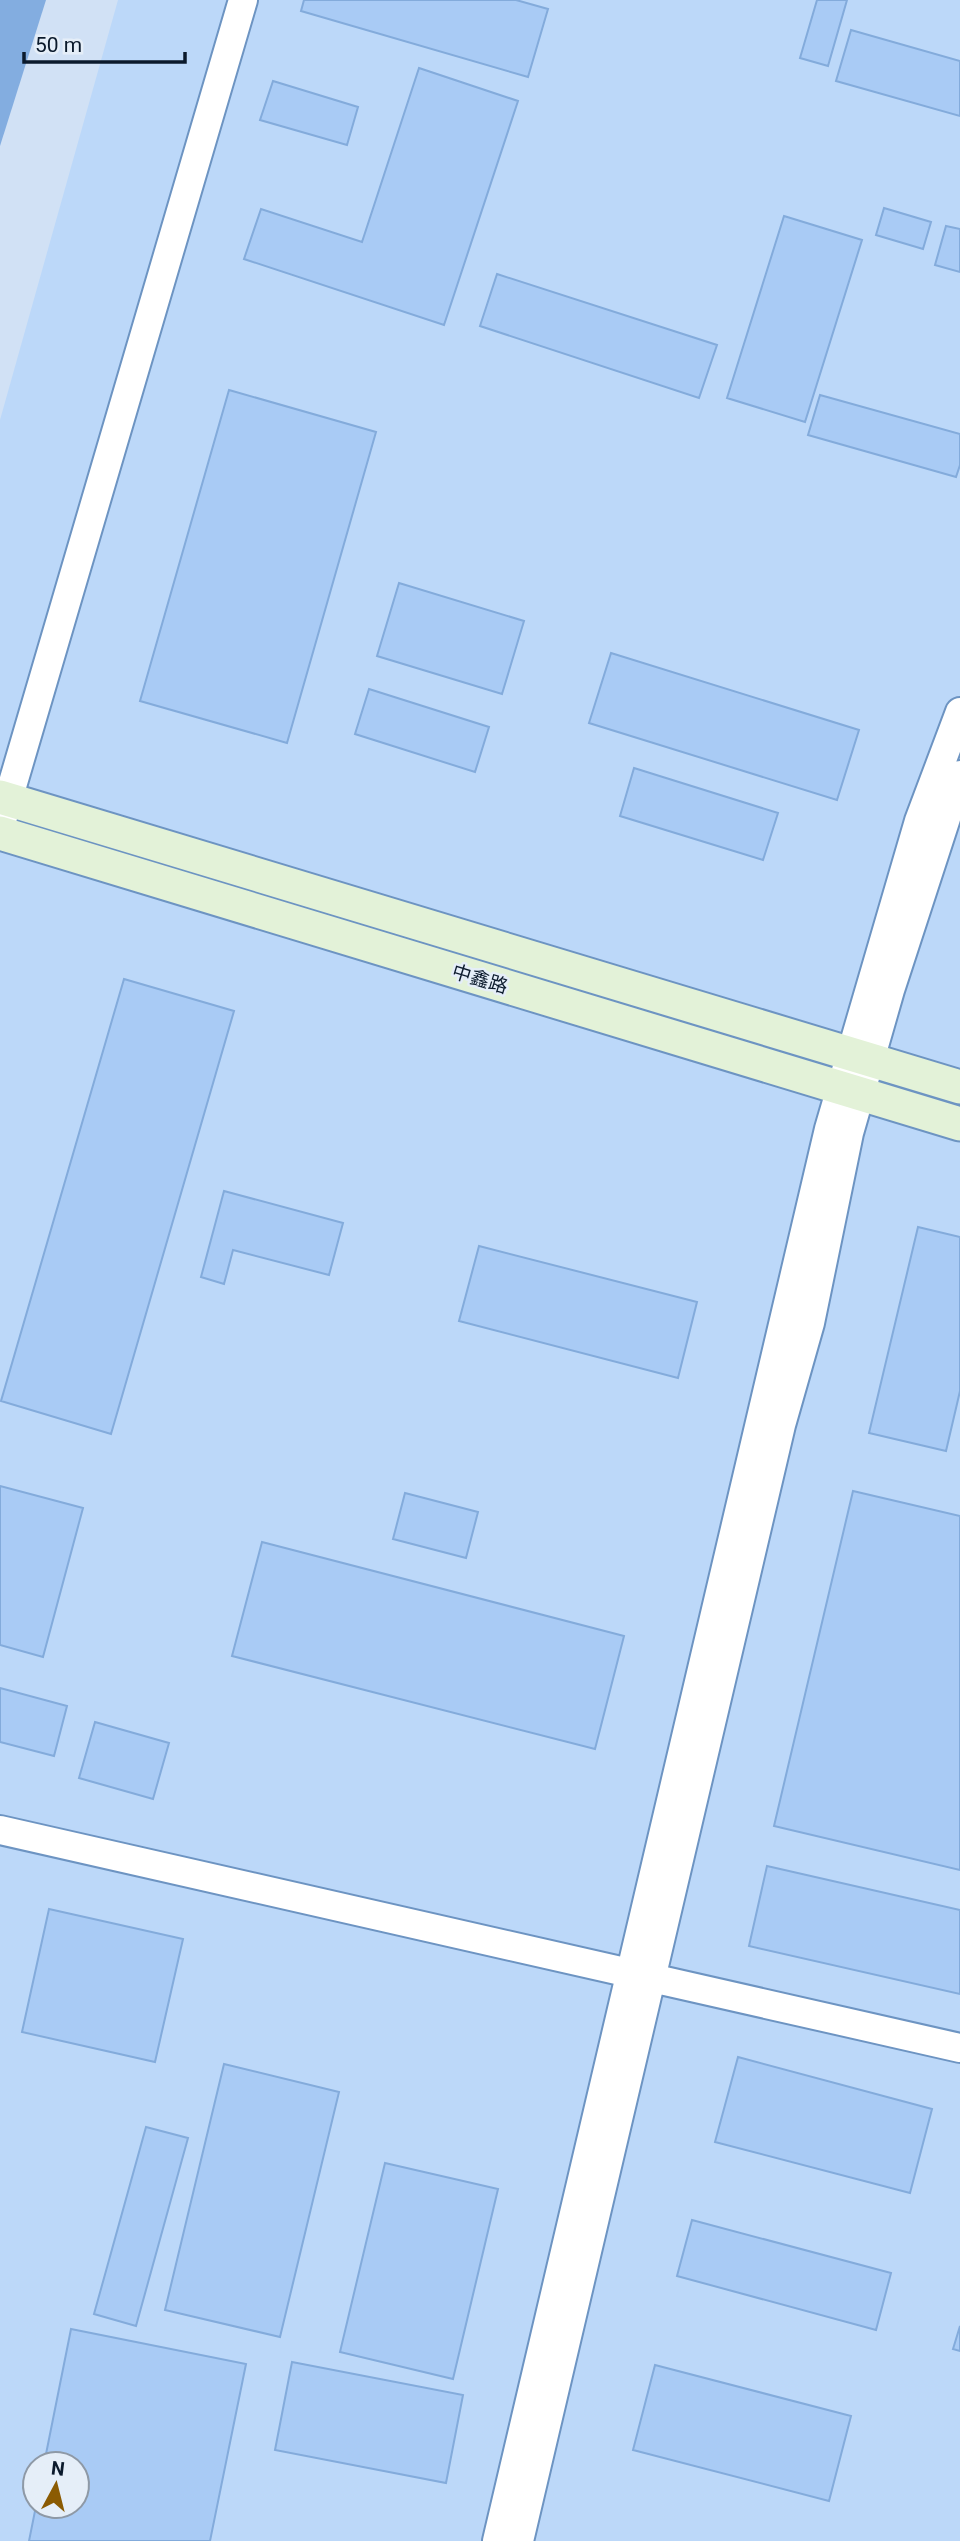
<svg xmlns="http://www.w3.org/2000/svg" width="960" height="2541" viewBox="0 0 960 2541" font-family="Roboto,'Noto Sans SC',sans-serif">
<rect width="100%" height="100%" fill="#d1e1f5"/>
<path fill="#bcd8f9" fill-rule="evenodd" d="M 118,0 L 960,0 L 960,2541 L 0,2541 L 0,420 ZM 35,2464 L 77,2464 L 77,2506 L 35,2506 Z"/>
<path fill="#83ade0" d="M 0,0 L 46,0 L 0,146 Z"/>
<path fill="#a9cbf5" stroke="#83abdb" stroke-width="2" d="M 304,0 L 516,0 L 548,9 L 528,77 L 301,11 Z
M 817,0 L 847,0 L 828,66 L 800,58 Z
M 851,30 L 960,61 L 960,116 L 836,81 Z
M 419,68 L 518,101 L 444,325 L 244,259 L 261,209 L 362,242 Z
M 273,81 L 358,107 L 347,145 L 260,120 Z
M 884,208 L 931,222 L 923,249 L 876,235 Z
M 784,216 L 862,240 L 805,422 L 727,398 Z
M 946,226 L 960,229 L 960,272 L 935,265 Z
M 497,274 L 717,345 L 699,398 L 480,326 Z
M 229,390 L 376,432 L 287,743 L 140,701 Z
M 820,395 L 960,434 L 960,465 L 956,477 L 808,435 Z
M 399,583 L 524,621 L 502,694 L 377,656 Z
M 611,653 L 859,730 L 837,800 L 589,723 Z
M 369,689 L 489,727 L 475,772 L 355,734 Z
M 634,768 L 778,813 L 763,860 L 620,816 Z
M 124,979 L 234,1011 L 111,1434 L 1,1401 Z
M 224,1191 L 343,1223 L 329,1275 L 233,1250 L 224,1284 L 201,1277 Z
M 918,1227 L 960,1237 L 960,1391 L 946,1451 L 869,1433 Z
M 479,1246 L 697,1302 L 678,1378 L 459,1321 Z
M 0,1486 L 83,1508 L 43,1657 L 0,1645 Z
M 853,1491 L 960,1516 L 960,1870 L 774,1826 Z
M 405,1493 L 478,1512 L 466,1558 L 393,1539 Z
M 262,1542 L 624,1636 L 595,1749 L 232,1656 Z
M 0,1688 L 67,1706 L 54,1756 L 0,1742 Z
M 95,1722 L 169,1743 L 153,1799 L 79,1778 Z
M 767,1866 L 960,1910 L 960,1994 L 749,1946 Z
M 49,1909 L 183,1939 L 155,2062 L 22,2032 Z
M 738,2057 L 932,2109 L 910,2193 L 715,2142 Z
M 224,2064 L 339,2092 L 280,2337 L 165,2310 Z
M 146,2127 L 188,2138 L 136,2326 L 94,2314 Z
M 385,2163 L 498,2189 L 453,2379 L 340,2352 Z
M 692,2220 L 891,2273 L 876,2330 L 677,2276 Z
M 960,2326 L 960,2351 L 953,2349 Z
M 71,2329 L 246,2364 L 210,2541 L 29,2541 L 36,2506 L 77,2506 L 77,2464 L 44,2464 Z
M 292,2362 L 463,2395 L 446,2483 L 275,2450 Z
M 655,2365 L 851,2416 L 829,2501 L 633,2450 Z"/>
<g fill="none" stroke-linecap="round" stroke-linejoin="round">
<defs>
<path id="tertiary" d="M 0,827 L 243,0
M 0,1830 L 960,2048
M 497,2541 L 829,1129 L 919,821 L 960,712
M 519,2541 L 781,1425 L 810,1323 L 849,1133 L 890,990 L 960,775"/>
<path id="secondary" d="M 0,797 L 960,1087
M 0,833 L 960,1124"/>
</defs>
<use href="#tertiary" stroke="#6d94c2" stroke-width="32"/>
<use href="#secondary" stroke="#6d94c2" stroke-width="37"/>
<use href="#tertiary" stroke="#fff" stroke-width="28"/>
<use href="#secondary" stroke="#e3f2d8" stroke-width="33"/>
</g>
<g text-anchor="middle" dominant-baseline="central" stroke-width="5" stroke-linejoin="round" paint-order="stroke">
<g font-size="19" fill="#0b1a2c" stroke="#e5eef8">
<text transform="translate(480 979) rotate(17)">中鑫路</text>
</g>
</g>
<g transform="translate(56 2485) rotate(7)"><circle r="33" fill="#e5eef8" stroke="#8e99a6" stroke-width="2"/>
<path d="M0-5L12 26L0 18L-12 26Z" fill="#8b5b03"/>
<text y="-10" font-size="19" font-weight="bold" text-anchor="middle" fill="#0b1a2c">N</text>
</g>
<path d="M24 52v10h161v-10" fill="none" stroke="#0b1a2c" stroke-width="3.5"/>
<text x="35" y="52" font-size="21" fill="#0b1a2c" stroke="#e5eef8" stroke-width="5" paint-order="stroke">50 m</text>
</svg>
